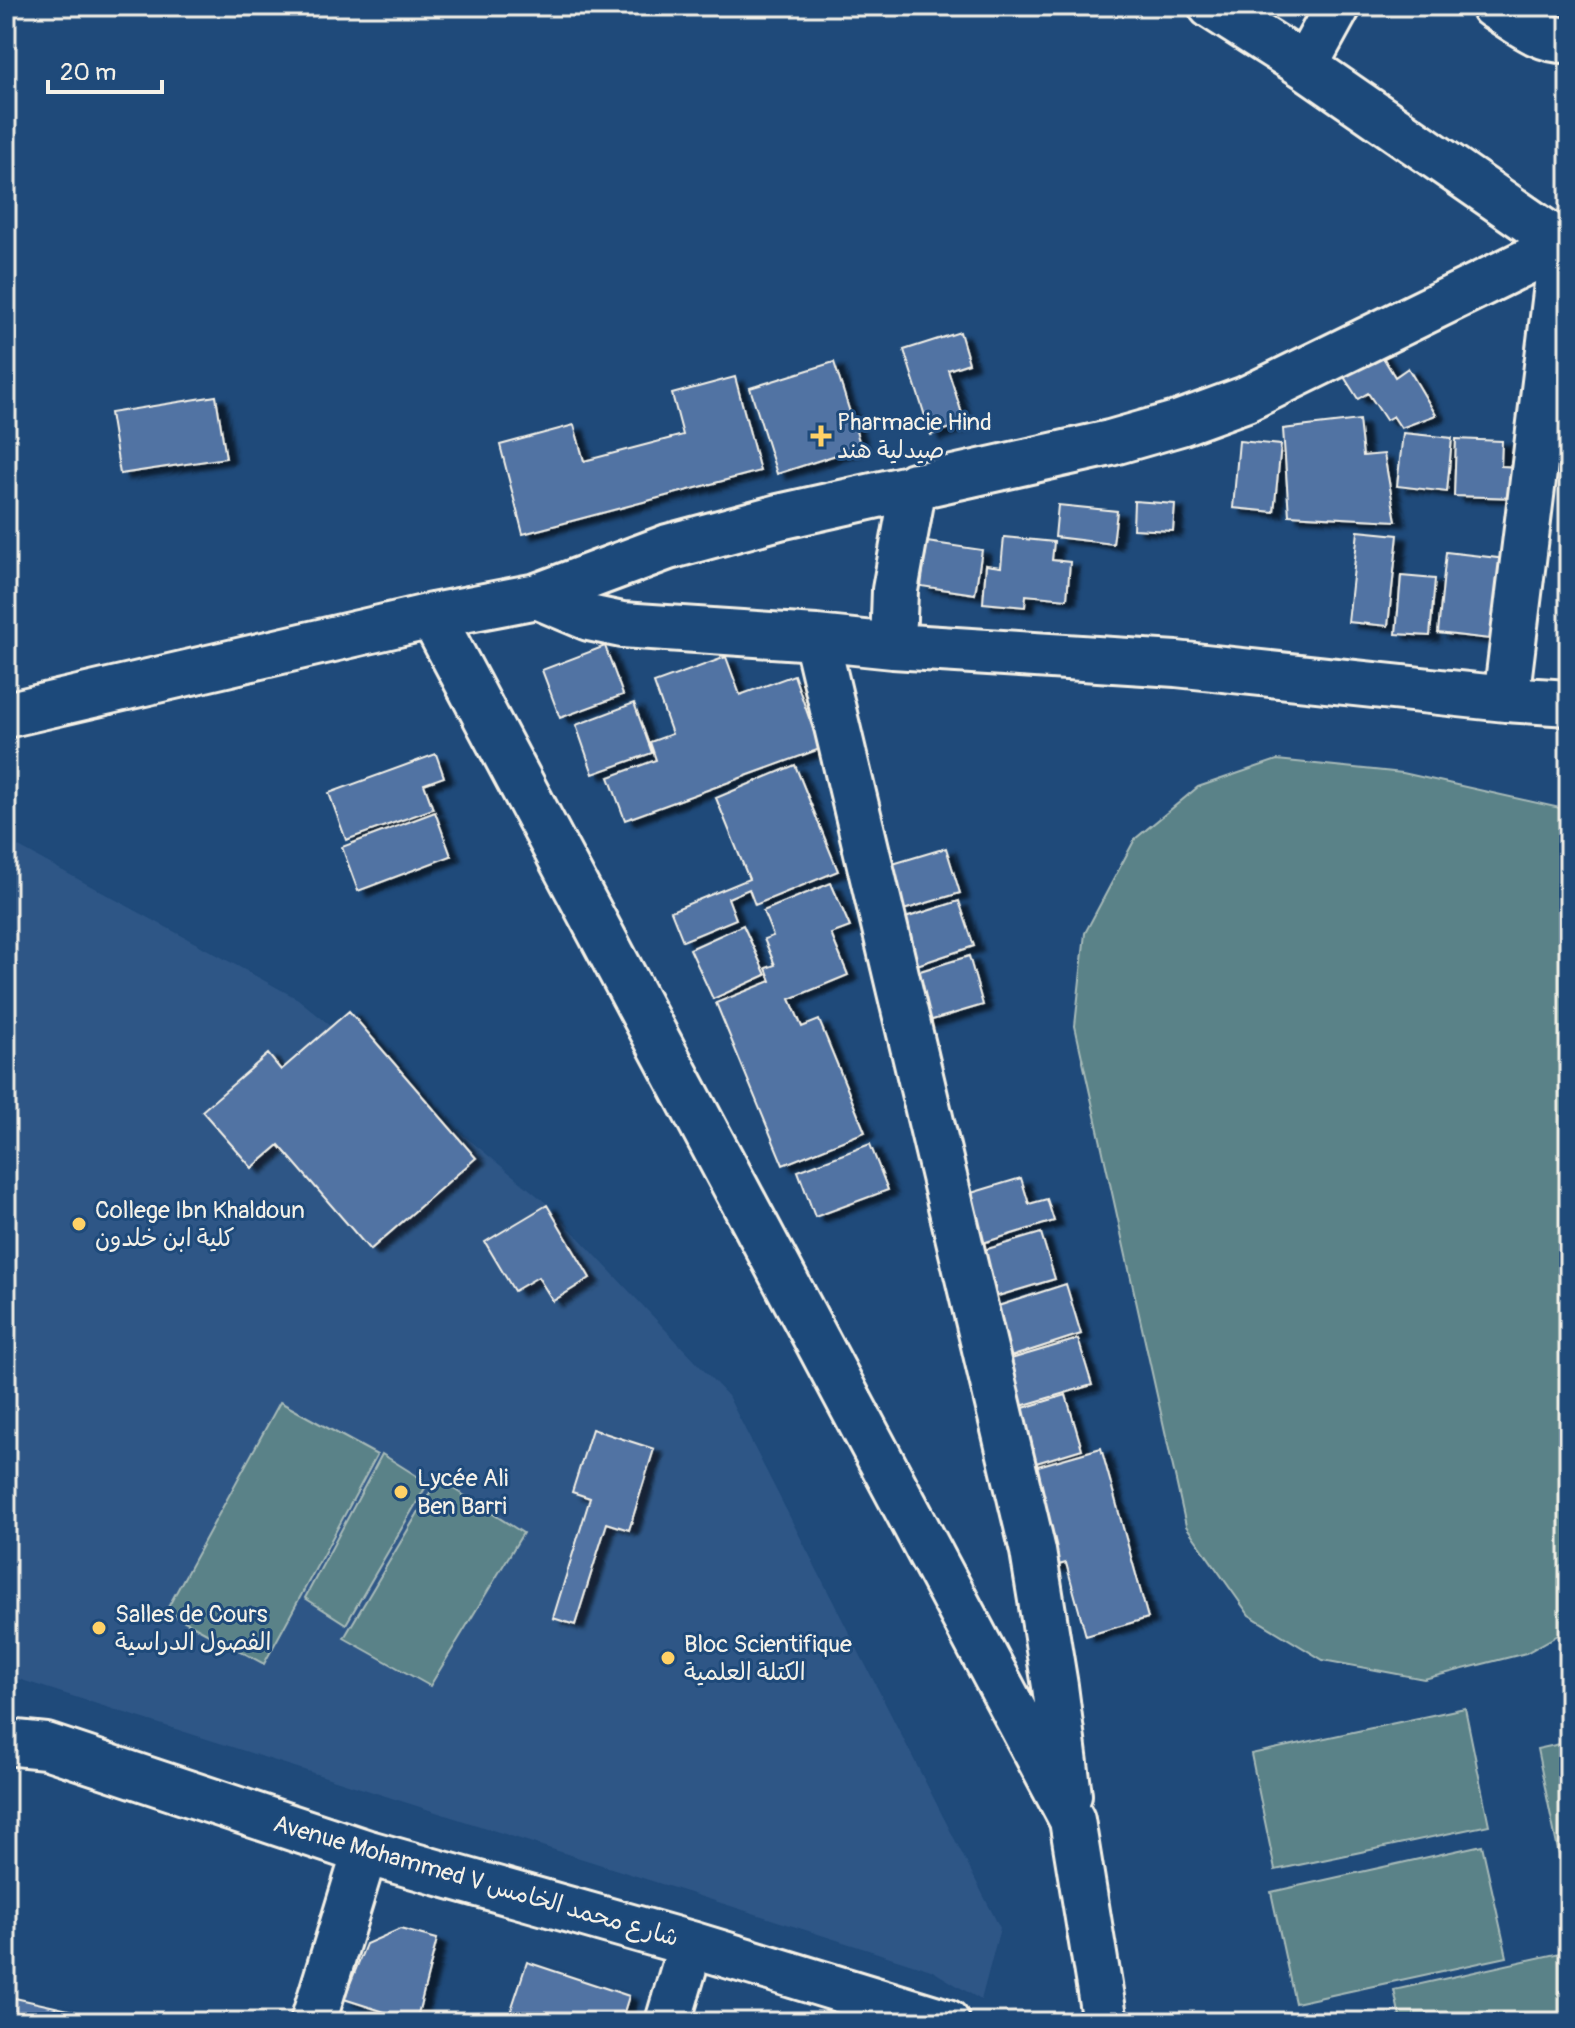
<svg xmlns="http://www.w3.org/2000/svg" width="1575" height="2028" viewBox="0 0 1575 2028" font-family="Pangolin,'Playpen Sans Arabic',sans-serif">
<defs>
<filter id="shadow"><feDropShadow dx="9" dy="5" stdDeviation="2" flood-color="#0009"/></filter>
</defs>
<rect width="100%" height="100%" fill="#1f4a7a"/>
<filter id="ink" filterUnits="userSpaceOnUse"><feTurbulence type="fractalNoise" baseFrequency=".0125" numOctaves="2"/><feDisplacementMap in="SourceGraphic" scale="16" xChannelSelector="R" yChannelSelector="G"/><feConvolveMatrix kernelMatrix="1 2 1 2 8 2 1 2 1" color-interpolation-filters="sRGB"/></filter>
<g filter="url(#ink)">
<path fill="#2e5686" d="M 6,840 L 298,999 L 545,1202 L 728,1396 L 1000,1928 L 981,2000 L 931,1970 L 6,1675 Z"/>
<path fill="#5a8288" stroke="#a7bab8" stroke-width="2" d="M 1277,760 L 1403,773 L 1569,810 L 1569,1629 L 1526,1653 L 1424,1679 L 1323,1660 L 1249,1615 L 1186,1526 L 1075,1026 L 1085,933 L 1135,839 L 1198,787 Z
M 280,1402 L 377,1455 L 264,1664 L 166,1611 Z
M 382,1454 L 428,1483 L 346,1624 L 305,1598 Z
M 438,1479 L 523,1533 L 430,1686 L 344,1638 Z
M 1465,1708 L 1489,1825 L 1275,1870 L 1251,1754 Z
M 1569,1742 L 1569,1894 L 1567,1894 L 1537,1749 Z
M 1482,1845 L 1507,1957 L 1295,2003 L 1271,1892 Z
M 1569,1951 L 1569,2022 L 1401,2022 L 1394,1990 Z"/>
<path fill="#5173a3" stroke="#f4f1e8" stroke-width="2" filter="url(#shadow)" d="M 960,332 L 969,363 L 948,370 L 965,423 L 931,435 L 904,350 Z
M 1378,349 L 1395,377 L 1408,368 L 1436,415 L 1401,428 L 1393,416 L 1386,420 L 1368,393 L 1358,399 L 1341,372 Z
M 834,362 L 861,447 L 777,474 L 750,388 Z
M 735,377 L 760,471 L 523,534 L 500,445 L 574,425 L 584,461 L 683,435 L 672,394 Z
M 216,396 L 226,458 L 120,474 L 110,413 Z
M 1359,420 L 1363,456 L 1384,454 L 1396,521 L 1289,515 L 1283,429 Z
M 1403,433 L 1452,438 L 1447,492 L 1397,486 Z
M 1456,439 L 1502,441 L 1501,466 L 1519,467 L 1518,498 L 1454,496 Z
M 1239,441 L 1281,445 L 1274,512 L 1233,508 Z
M 1134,501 L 1175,504 L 1173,531 L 1133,529 Z
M 1058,505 L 1117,511 L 1113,544 L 1055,537 Z
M 1358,531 L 1398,535 L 1388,626 L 1348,622 Z
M 1004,537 L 1054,542 L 1052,560 L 1070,562 L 1067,599 L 1026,595 L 1025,607 L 983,603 L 986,565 L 1001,567 Z
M 927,542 L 982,550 L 975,594 L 921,586 Z
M 1446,552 L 1506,559 L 1498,640 L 1438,633 Z
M 1401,576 L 1435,579 L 1430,636 L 1396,634 Z
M 605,646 L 623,695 L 560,718 L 542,670 Z
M 726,657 L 740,695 L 794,675 L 820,749 L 625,820 L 609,777 L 656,760 L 650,742 L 672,734 L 654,683 Z
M 634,703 L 652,753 L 593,774 L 576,725 Z
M 436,754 L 444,777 L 424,784 L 433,809 L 346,840 L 329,793 Z
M 795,765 L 838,871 L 755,905 L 749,889 L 728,898 L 736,919 L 683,941 L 671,911 L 749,879 L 716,798 Z
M 435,812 L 451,856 L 358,891 L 342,847 Z
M 946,848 L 960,893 L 900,911 L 886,866 Z
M 831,883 L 850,927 L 831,934 L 848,975 L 790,999 L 802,1027 L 819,1020 L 865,1132 L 783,1165 L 716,1003 L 771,981 L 766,968 L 775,965 L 764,939 L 773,936 L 763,911 Z
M 959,901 L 974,946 L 914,966 L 899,920 Z
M 743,925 L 766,975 L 713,999 L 690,949 Z
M 969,956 L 983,1005 L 922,1023 L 907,975 Z
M 349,1011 L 476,1158 L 370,1250 L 279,1145 L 252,1168 L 202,1111 L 268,1054 L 281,1070 Z
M 870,1144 L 888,1190 L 815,1217 L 798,1171 Z
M 1021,1178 L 1029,1204 L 1047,1199 L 1054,1221 L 973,1246 L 958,1197 Z
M 547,1205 L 590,1278 L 553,1301 L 538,1277 L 514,1291 L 485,1242 Z
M 1041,1233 L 1055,1279 L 988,1299 L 974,1253 Z
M 1066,1284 L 1081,1334 L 1007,1358 L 992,1308 Z
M 1078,1339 L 1092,1385 L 1014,1408 L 1001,1362 Z
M 1066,1395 L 1082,1449 L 1023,1467 L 1007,1413 Z
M 592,1429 L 654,1449 L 629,1530 L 607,1523 L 575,1625 L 553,1618 L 590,1498 L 572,1492 Z
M 1101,1448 L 1148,1618 L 1086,1636 L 1066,1563 L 1051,1567 L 1024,1470 Z
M 400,1929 L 437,1939 L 416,2022 L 344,1999 L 366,1944 Z
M 527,1962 L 629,1996 L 621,2022 L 507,2022 Z
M 6,1996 L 82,2013 L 80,2022 L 6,2022 Z"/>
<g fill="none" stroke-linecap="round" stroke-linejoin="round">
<defs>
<path id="minor" d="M 1211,6 L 1305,66 L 1562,244 L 1506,699
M 1493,6 C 1516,20 1541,42 1569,40
M 1305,66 L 1338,6
M 537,596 L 589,618 L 622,625 L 816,638 L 893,646 L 1176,664 L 1506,699 L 1569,703
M 432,616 L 1072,1820 L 1105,2022
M 816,638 L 1033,1551 L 1055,1686 L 1069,1795
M 893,646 L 895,590 L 914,485
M 6,715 L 432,616 L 537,596 L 668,547 L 779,517 L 1110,443 L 1180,423 L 1246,399 L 1569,241
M 6,1742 L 46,1746 L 365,1852 L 691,1944 L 947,2022
M 313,2022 L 365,1852
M 668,2022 L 691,1944"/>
</defs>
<use href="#minor" stroke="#f4f1e8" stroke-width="50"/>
<use href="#minor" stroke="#1f4a7a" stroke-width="44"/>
</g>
</g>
<g fill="#ffd166" stroke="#1f4a7a" stroke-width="3">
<path d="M817 424h8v8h8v8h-8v8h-8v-8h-8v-8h8z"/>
<circle cx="79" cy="1224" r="8"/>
<circle cx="401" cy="1492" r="8"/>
<circle cx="99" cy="1628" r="8"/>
<circle cx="668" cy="1658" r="8"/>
</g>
<g text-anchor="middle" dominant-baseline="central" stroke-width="6" stroke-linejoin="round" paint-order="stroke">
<g font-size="24" fill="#f4f1e8" stroke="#1f4a7a" text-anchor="start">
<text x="837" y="422">Pharmacie Hind<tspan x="837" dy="28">صيدلية هند</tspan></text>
<text x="95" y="1210">College Ibn Khaldoun<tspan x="95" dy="28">كلية ابن خلدون</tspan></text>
<text x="417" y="1478">Lycée Ali<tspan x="417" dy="28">Ben Barri</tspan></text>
<text x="115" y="1614">Salles de Cours<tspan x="115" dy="28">الفصول الدراسية</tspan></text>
<text x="684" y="1644">Bloc Scientifique<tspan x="684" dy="28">الكتلة العلمية</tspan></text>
</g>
<g font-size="24" fill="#f4f1e8" stroke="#1f4a7a">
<text transform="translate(476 1881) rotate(16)">Avenue Mohammed V شارع محمد الخامس</text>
</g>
</g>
<rect width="1575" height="2028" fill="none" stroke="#1f4a7a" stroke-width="32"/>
<rect x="16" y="16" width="1543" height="1996" fill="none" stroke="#f4f1e8" stroke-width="3" filter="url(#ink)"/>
<path d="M48 80v12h114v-12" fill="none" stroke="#f4f1e8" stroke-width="4"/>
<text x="60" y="80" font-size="24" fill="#f4f1e8" stroke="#1f4a7a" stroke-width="6" paint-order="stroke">20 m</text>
</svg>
